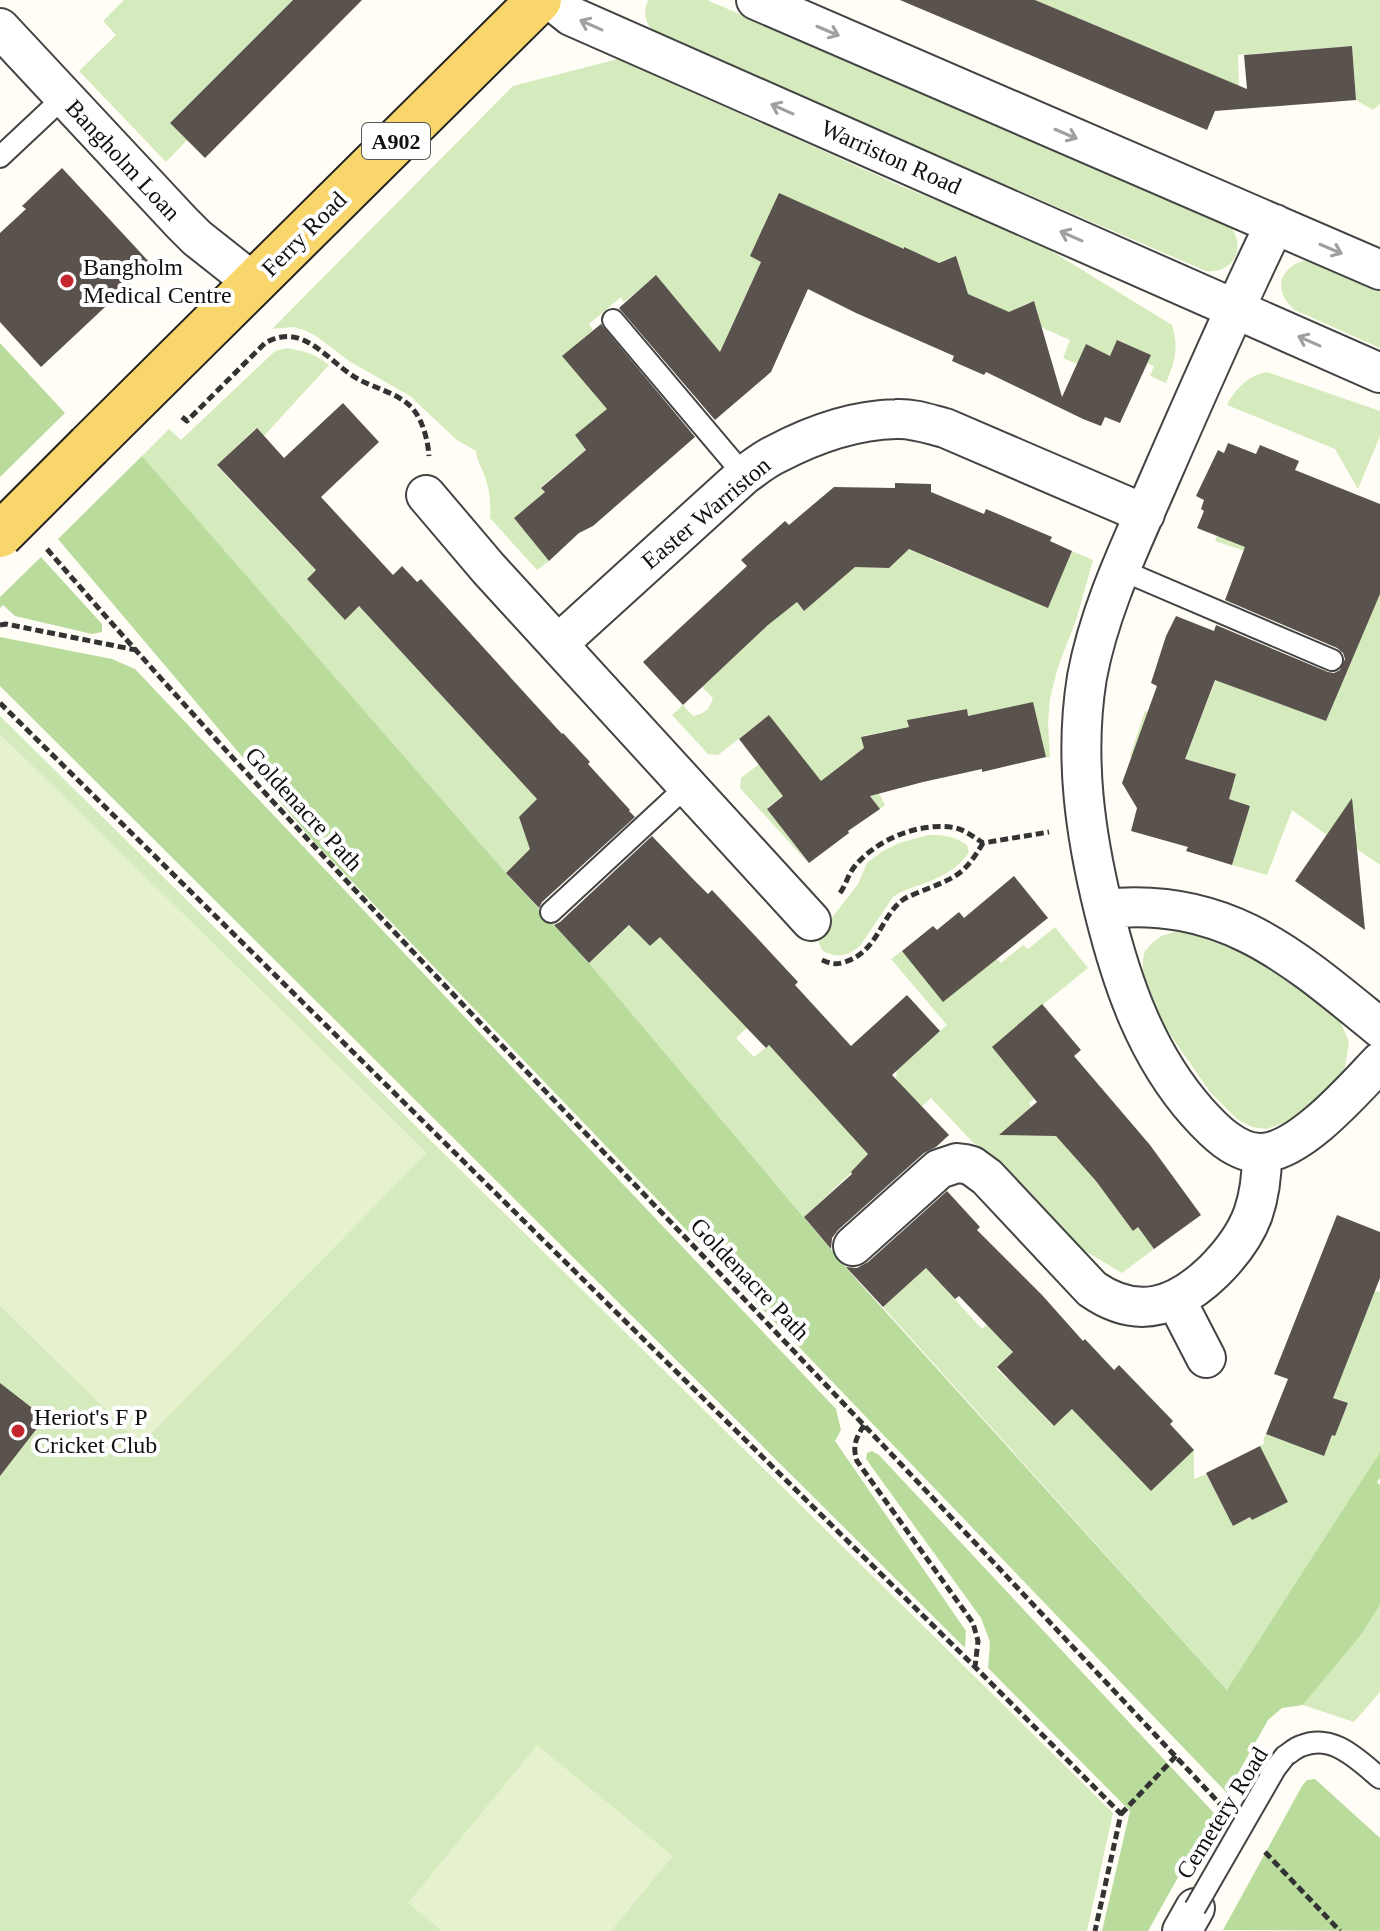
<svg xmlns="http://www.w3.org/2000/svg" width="1380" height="1931" viewBox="0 0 1380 1931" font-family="Georgia,serif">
<rect width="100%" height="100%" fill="#fffdf5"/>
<path fill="#d5ebbd" d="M 124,0 L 293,0 L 170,123 L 187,140 L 166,162 L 79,71 L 116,35 L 103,21 Z
M 648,0 L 707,0 L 1227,223 C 1248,244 1236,274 1206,271 L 658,35 C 646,26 642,15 648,0 Z
M 1035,0 L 1380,0 L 1380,104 L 1373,110 L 1356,100 L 1352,46 L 1238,55 L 1239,86 Z
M 618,59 L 901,186 L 1035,241 L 1172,325 C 1179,348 1175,361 1166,383 L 1150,376 L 1154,366 L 1147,363 L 1150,355 L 1118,340 L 1110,356 L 1086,345 L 1077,364 L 1063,358 L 1070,340 L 1034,324 L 1038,314 L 1036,307 L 1028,303 L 1022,306 L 1017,316 L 954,288 L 948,259 L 940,262 L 933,278 L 933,260 L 905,248 L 898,262 L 750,256 L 761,262 L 727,336 L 777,359 L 751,389 L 656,276 L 624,302 L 621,297 L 589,324 L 593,330 L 563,356 L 658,469 L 651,476 L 600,415 L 575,435 L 586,450 L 541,487 L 545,492 L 514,518 L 549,561 L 537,570 L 490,518 C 491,504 490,490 485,477 C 482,468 477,461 476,451 L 457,440 L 410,396 L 349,361 L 316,336 L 304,330 L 293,327 L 272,329 L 513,86 Z
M 1307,260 L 1380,288 L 1380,348 L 1295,310 C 1272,291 1279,266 1307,260 Z
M 287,348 C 304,351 316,354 329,365 L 264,436 L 256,428 L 217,466 L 308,562 L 351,538 L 307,579 L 345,619 L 359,606 L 537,799 L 521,815 L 520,820 L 558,823 L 506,873 L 142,456 L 169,429 L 181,440 L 275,351 Z
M 1267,372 L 1380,411 L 1380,436 L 1358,489 L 1335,449 L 1227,405 C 1235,389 1249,375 1267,372 Z
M 1217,536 L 1380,584 L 1380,865 L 1351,845 L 1344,846 L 1356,831 L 1355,822 L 1347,817 L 1327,835 L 1292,810 L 1267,875 L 1232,865 L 1250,806 L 1229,799 L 1236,774 L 1189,760 L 1182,785 L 1152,763 L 1130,756 L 1145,711 L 1196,730 L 1232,638 L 1261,697 L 1326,721 L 1373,610 L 1262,557 L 1215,541 Z
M 894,549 L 930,550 L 930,559 L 1048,607 L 1072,551 L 1093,560 L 1077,617 L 1058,667 L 1050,698 L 1048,724 L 1050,757 L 1046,758 L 1033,703 L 968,716 L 966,709 L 907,720 L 909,727 L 862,736 C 865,760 874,784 885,805 L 880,809 L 845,763 L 801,797 L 793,788 L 767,808 L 809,864 L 740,788 L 741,778 L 789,741 L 769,715 L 718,755 L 708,754 L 672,715 L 683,705 L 693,716 C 704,714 710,709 713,698 L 702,687 L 784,610 L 786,611 L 797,602 L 804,611 L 861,561 Z
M 0,716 L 1113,1813 L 1087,1931 L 0,1931 Z
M 929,835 C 945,835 954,836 967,845 L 969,852 C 953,877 925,882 899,893 L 893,897 L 860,946 C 848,956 836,959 822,950 L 818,940 L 820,933 L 858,884 L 867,863 L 883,851 L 899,843 Z
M 644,912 L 636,932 L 650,946 L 664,933 L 750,1025 L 736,1038 L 754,1057 L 769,1045 L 866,1151 L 896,1079 L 897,1070 L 947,1025 L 891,959 L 902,951 L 997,959 L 1001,963 L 1023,945 L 1028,949 L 1055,927 L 1088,968 L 1014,1028 L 1039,1095 L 1029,1103 L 1031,1107 L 1019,1118 L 1047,1125 L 1109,1195 L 1133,1230 L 1138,1227 L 1154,1249 L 1122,1273 L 1062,1237 L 931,1098 L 804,1217 L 589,963 Z
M 1182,930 L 1204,933 L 1272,966 L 1339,1018 L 1349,1042 L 1345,1067 L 1336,1083 L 1293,1120 L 1266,1129 L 1252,1127 L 1238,1120 L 1210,1092 L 1165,1027 L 1147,987 L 1143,970 L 1143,959 L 1145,951 L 1152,943 L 1161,936 Z
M 926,1268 L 982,1329 L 987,1325 L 1013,1352 L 996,1368 L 1007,1379 L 1024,1364 L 1047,1389 L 1032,1404 L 1053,1426 L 1078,1404 L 1113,1452 L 1151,1491 L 1194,1450 L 1194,1479 L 1206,1474 L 1233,1525 L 1250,1517 L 1252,1520 L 1288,1502 L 1260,1446 L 1265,1443 L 1263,1440 L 1266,1434 L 1324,1456 L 1332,1435 L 1335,1435 L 1348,1404 L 1333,1397 L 1375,1291 L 1380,1292 L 1380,1452 L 1228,1691 L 883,1307 Z
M 1380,1605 L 1380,1692 L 1354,1722 L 1303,1705 L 1361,1635 Z"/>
<path fill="#b9dc9c" d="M 0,343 L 65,413 L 0,477 Z
M 142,456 L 506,873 L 589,963 L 856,1279 L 1227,1690 L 1380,1452 L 1380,1478 L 1377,1482 L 1380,1485 L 1380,1605 L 1361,1635 L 1303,1705 L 1282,1708 L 1268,1720 L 1227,1793 L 316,844 L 58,539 Z
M 41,557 L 102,624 L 102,632 L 92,634 L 15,616 L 3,605 L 0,608 L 0,597 Z
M 0,637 L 112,659 L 135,669 L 836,1409 L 841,1430 L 835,1441 L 966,1631 L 965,1648 L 0,686 Z
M 872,1451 L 879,1455 L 1214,1813 L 1148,1931 L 1102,1931 L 1130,1811 L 988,1668 L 990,1642 L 981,1618 L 866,1459 L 867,1453 Z
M 1315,1779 L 1380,1838 L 1380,1931 L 1223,1930 L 1302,1786 L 1307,1780 Z"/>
<path fill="#e6f2cf" d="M 0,734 L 427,1153 L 141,1444 L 0,1306 Z
M 537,1745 L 673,1856 L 611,1931 L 442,1931 L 408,1903 Z"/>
<path fill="#5a524d" d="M 293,0 L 362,0 L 205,158 L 170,123 Z
M 900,0 L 1035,0 L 1247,89 L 1244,55 L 1352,46 L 1356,100 L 1215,111 L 1207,130 Z
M 62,168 L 151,264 L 41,367 L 0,322 L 0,233 L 26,209 L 22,206 Z
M 779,193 L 904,249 L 904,247 L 939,263 L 956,256 L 968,294 L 1009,312 L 1034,301 L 1062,397 L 1086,344 L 1110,356 L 1117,340 L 1151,355 L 1120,423 L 1105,417 L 1101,426 L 1083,419 L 986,372 L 984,375 L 952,361 L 954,356 L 856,313 L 808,289 L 771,372 L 715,420 L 619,308 L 656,275 L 720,352 L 761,262 L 750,256 Z
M 601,324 L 695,437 L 593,526 L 579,533 L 549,561 L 514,518 L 545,492 L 541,488 L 586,450 L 575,435 L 607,409 L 562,356 Z
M 343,403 L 379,442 L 321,497 L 393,575 L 402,566 L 417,582 L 421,579 L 562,734 L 563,733 L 590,762 L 588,764 L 630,810 L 629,811 L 635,817 L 542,902 L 539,908 L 506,873 L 530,849 L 519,817 L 537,799 L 359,606 L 345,620 L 307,579 L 316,570 L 217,465 L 257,428 L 284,458 Z
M 1228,443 L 1256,454 L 1260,445 L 1299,461 L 1295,470 L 1380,504 L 1380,594 L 1326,721 L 1215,680 L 1185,759 L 1236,774 L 1229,799 L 1250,806 L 1232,865 L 1186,851 L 1188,847 L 1131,831 L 1137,808 L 1122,783 L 1157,686 L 1151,683 L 1166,636 L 1176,616 L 1214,631 L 1216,625 L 1328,672 L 1334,673 L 1340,670 L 1345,659 L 1343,653 L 1337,648 L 1225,600 L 1245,547 L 1197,528 L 1204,511 L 1201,509 L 1204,500 L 1196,496 L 1218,450 L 1224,453 Z
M 895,483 L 931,484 L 931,492 L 984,514 L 986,509 L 1052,537 L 1050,541 L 1072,551 L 1048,608 L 909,549 L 889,568 L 855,567 L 804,611 L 797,602 L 768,625 L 683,705 L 643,662 L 747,566 L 741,560 L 785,521 L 789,525 L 834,487 L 895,488 Z
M 1033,702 L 1046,757 L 982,772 L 982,769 L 923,782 L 870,796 L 880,809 L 848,831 L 849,833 L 809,863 L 767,809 L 783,796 L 739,739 L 769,715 L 821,781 L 864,748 L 861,737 L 909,727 L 907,720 L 967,709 L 968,716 Z
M 1352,798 L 1365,930 L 1295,881 Z
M 652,836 L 692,878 L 708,894 L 712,890 L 760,941 L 798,982 L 795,985 L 851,1046 L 907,995 L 940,1031 L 892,1075 L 949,1135 L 936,1147 L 924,1153 L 838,1230 L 832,1238 L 831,1249 L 804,1217 L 852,1174 L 851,1172 L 868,1154 L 769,1045 L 766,1048 L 660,937 L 650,946 L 629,925 L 589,963 L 554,925 L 560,922 Z
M 1014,876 L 1048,918 L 943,1002 L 902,951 L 933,926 L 937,930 L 959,912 L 964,918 Z
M 1042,1004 L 1081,1050 L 1074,1056 L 1150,1145 L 1201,1215 L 1154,1249 L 1138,1227 L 1133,1231 L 1096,1181 L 1056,1136 L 999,1135 L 1037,1102 L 992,1047 Z
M 947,1191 L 980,1227 L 977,1230 L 1042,1295 L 1083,1341 L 1085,1339 L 1114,1370 L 1119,1365 L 1173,1421 L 1170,1424 L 1194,1450 L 1151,1491 L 1072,1409 L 1054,1426 L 997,1367 L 1013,1352 L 959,1296 L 955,1299 L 926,1268 L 883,1307 L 846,1267 L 857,1268 L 868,1262 Z
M 1337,1215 L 1380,1232 L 1380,1278 L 1333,1398 L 1348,1403 L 1335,1436 L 1332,1435 L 1324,1456 L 1266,1434 L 1288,1379 L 1274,1374 Z
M 0,1383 L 45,1418 L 0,1476 Z
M 1260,1446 L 1288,1502 L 1252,1520 L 1250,1517 L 1233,1526 L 1206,1473 Z"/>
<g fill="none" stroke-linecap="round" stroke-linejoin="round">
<defs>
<path id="service" d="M 0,157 L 64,97
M 613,320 L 744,475
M 1119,569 L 1332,660
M 551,912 L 687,786
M 1285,1756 C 1290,1753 1295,1748 1301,1746 C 1333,1733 1357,1759 1380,1778"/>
<path id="minor" d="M 551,0 L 571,16 L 1380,373
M 756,0 L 1380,270
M 0,28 L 182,223 L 197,238 L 254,283
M 1275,224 C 1234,308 1197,393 1160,478 C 1132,543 1100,607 1087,677 C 1074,757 1085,834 1104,911 C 1122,984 1146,1054 1197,1112 C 1213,1130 1236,1154 1262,1153 C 1301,1151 1354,1089 1380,1062
M 426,495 L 488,568 L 811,921
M 558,644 L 744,475 C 754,468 765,459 776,454 C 812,435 855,420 896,419 C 913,418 929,424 945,428 L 1145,514
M 1104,909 C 1225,896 1292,956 1380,1028
M 853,1246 L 939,1169 L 957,1163 L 965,1164 L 972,1166 L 987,1177 L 1092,1289 C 1138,1321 1177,1307 1214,1271 C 1231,1254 1245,1236 1253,1214 C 1260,1194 1262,1174 1262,1153
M 1176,1300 L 1206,1358
M 1182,1931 L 1195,1908"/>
<path id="primary" d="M 89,446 L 539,0"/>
</defs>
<use href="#service" stroke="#444" stroke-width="24"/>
<use href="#minor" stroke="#444" stroke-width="42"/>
<use href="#primary" stroke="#222" stroke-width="48"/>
<path stroke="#333" stroke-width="5" stroke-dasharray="8 4" stroke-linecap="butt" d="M 182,417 L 187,421 L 265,343 C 276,337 288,334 301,339 C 323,348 338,368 358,379 C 376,389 399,393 413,409 C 423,421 428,441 429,456
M 47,549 C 258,793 482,1025 705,1258 C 878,1439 1049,1621 1220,1804
M 0,625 L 6,624 L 136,650
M 0,703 L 975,1667 L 1121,1814 L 1095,1931
M 840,893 C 846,885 848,874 855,866 C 877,839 921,821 956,828 C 966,831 974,837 983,843 L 1049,832
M 822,960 C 831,964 836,965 845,962 C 879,951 880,916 904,899 C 911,895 920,892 927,889 C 959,876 965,873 983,843
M 864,1425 C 856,1438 852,1446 857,1461 L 973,1623 L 978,1641 L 975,1667
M 1121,1814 L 1176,1756
M 1265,1852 L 1340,1931"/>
<use href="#service" stroke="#fff" stroke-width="20"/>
<use href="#minor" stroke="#fff" stroke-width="38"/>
<use href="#primary" stroke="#f9d66b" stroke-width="44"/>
<defs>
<path id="service-bridge" d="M 1195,1908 L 1275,1769 L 1285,1756"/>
<path id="primary-bridge" d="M 0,535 L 89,446"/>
</defs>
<use href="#service-bridge" stroke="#444" stroke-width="24" stroke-linecap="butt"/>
<use href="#primary-bridge" stroke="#222" stroke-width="48" stroke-linecap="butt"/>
<use href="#service-bridge" stroke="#fff" stroke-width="20"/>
<use href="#primary-bridge" stroke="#f9d66b" stroke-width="44"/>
</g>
<defs><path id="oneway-shaft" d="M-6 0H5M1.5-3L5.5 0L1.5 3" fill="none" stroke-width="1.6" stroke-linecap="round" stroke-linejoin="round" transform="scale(2)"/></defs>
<g stroke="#a0a0a0">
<use href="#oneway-shaft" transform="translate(591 25) rotate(-156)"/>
<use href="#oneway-shaft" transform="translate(828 31) rotate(23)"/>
<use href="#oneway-shaft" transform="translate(782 109) rotate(-156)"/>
<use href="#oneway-shaft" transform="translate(1066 134) rotate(23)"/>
<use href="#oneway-shaft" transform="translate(1071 236) rotate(-156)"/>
<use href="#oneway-shaft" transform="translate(1331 249) rotate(23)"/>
<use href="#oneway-shaft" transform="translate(1309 341) rotate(-156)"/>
</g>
<g fill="#c4262e" stroke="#fff" stroke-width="3">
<circle cx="67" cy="281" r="8"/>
<circle cx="18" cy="1431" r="8"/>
</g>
<g text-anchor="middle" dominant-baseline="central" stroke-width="8" stroke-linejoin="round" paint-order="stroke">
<rect fill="#fff" stroke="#585858" stroke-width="2" x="362" y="123" width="68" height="36" rx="6"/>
<g font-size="22" font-weight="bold" fill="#111">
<text x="396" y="141">A902</text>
</g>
<g font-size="24" fill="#111" stroke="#fff">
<text transform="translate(891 157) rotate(24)">Warriston Road</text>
<text transform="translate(123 160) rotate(47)">Bangholm Loan</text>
<text transform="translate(304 234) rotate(-45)">Ferry Road</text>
<text transform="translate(706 513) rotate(-40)">Easter Warriston</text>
<text transform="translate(304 809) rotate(47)">Goldenacre Path</text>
<text transform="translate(750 1279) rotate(46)">Goldenacre Path</text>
<text transform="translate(1222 1813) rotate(-58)">Cemetery Road</text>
</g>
<g font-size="24" fill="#111" stroke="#fff" text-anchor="start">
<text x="83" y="267">Bangholm<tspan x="83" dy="28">Medical Centre</tspan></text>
<text x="34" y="1417">Heriot's F P<tspan x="34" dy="28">Cricket Club</tspan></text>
</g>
</g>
</svg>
